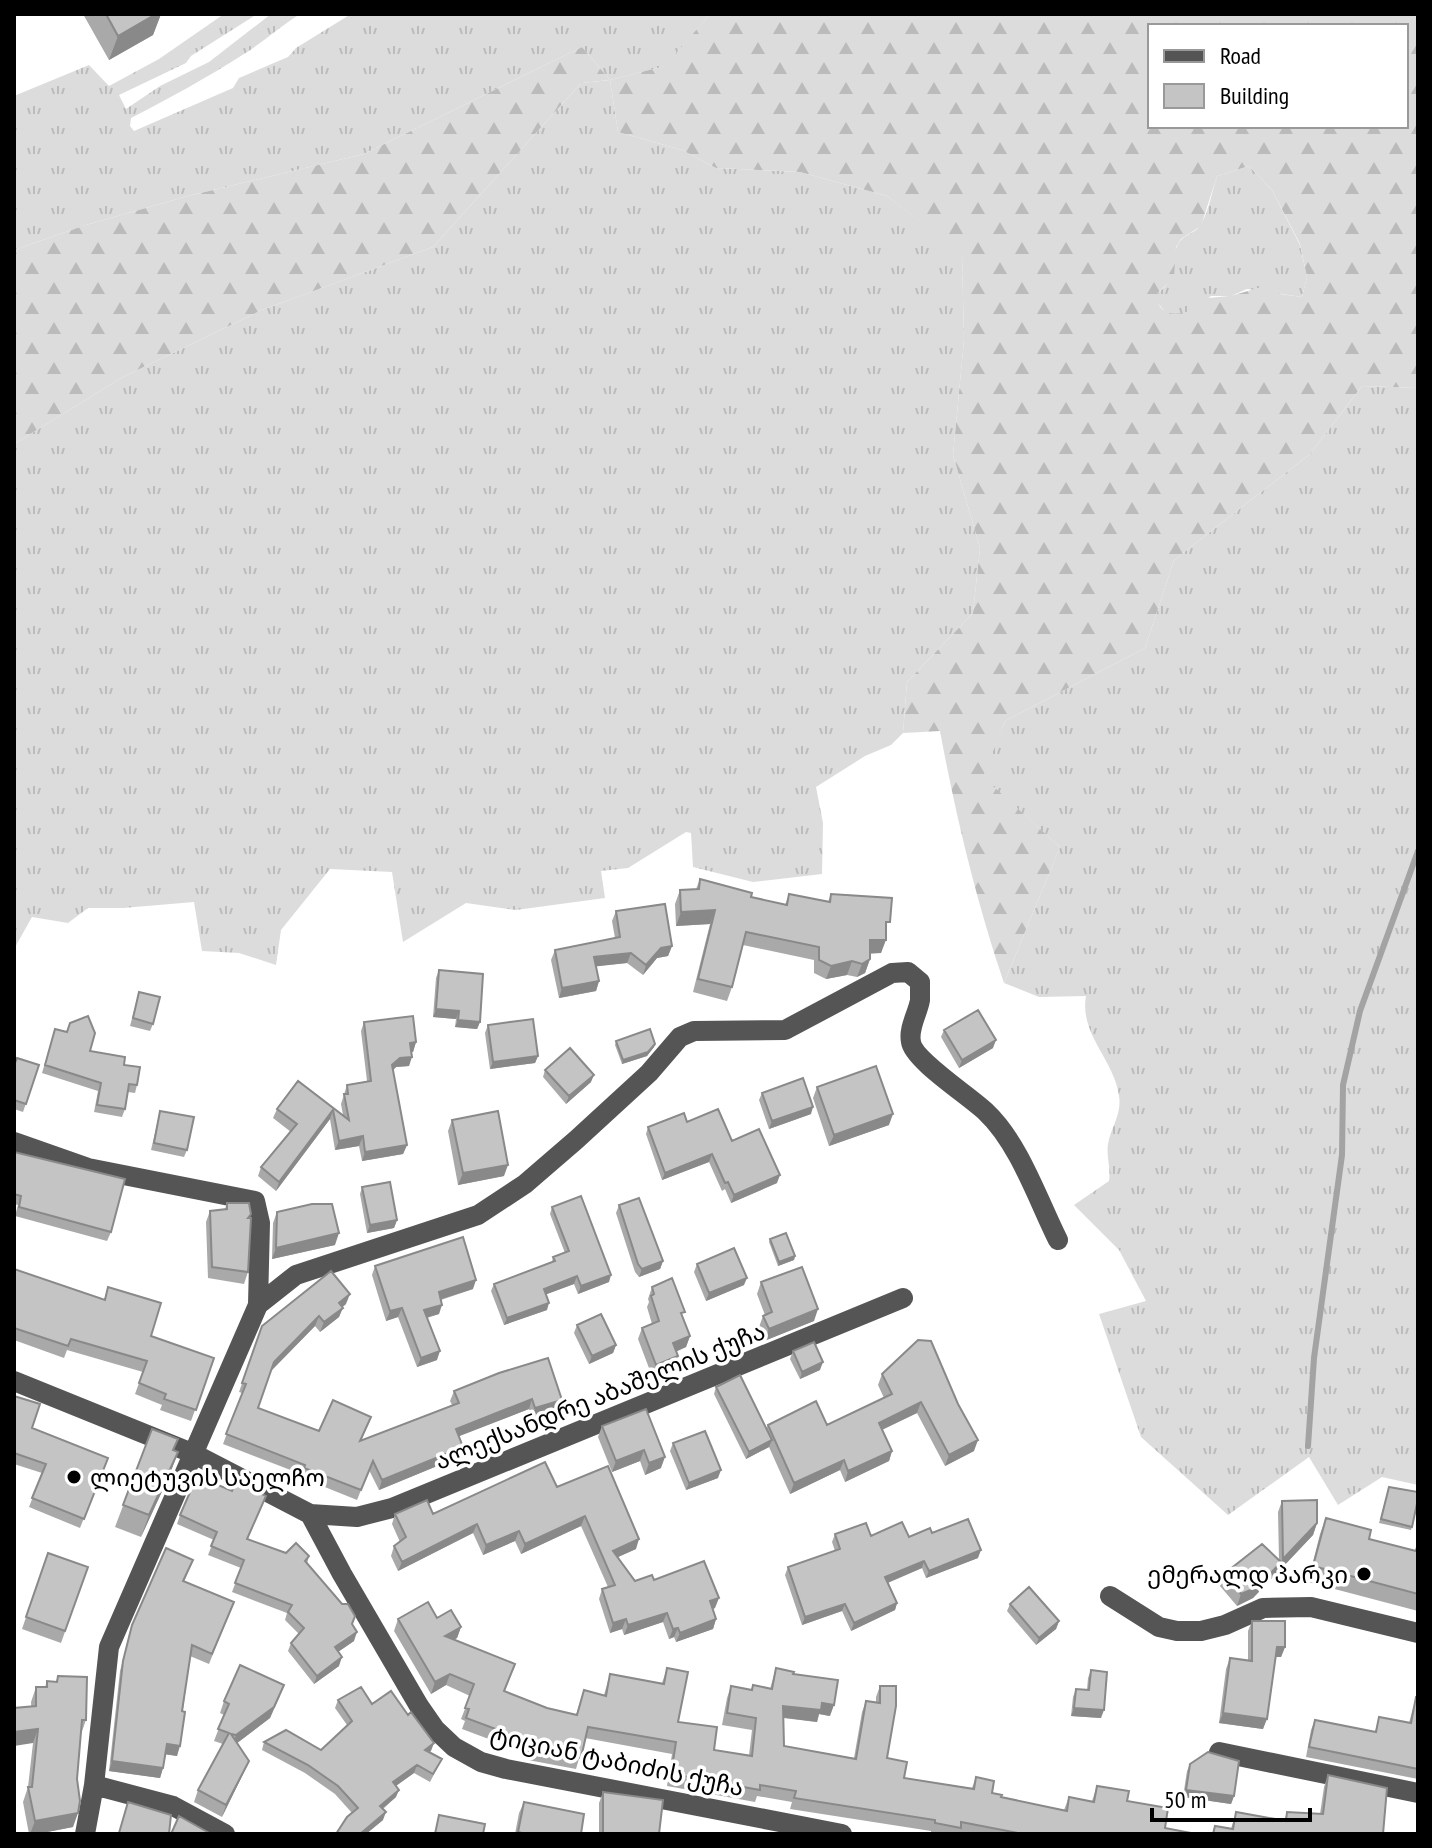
<svg xmlns="http://www.w3.org/2000/svg" width="1432" height="1848" viewBox="0 0 1432 1848" font-family="'PT Sans Narrow','Noto Sans Georgian',sans-serif">
<defs>
<pattern id="grass-tufts" width="24" height="20" patternUnits="userSpaceOnUse" patternTransform="scale(2)"><rect width="24" height="20" fill="#dcdcdc"/><path d="M3 7l-1-3M5 7V3M7 7l1-3M15 17l-1-3M17 17v-4M19 17l1-3" fill="none" stroke="#bbb"/></pattern>
<pattern id="forest-firs" width="22" height="20" patternUnits="userSpaceOnUse" patternTransform="scale(2)"><rect width="22" height="20" fill="#dcdcdc"/><path d="M5 1l3.5 6h-7zM16 11l3.5 6h-7z" fill="#bbb"/></pattern>
</defs>
<rect width="100%" height="100%" fill="#fff"/>
<path fill="url(#grass-tufts)" d="M 224,14 L 257,14 L 191,56 L 186,63 L 119,95 L 126,109 L 160,86 L 209,62 L 271,14 L 300,14 C 281,26 263,42 244,54 C 208,77 170,98 131,118 L 130,126 L 134,131 L 233,88 L 239,78 L 288,57 L 296,48 L 351,14 L 710,14 L 666,66 L 610,80 L 618,132 L 682,150 L 716,168 L 800,172 L 887,196 L 962,253 L 964,340 L 953,455 L 980,548 L 973,613 L 907,682 L 903,733 L 891,745 L 865,756 L 816,787 L 823,823 L 822,874 L 753,882 L 693,867 L 691,833 L 686,832 L 628,868 L 601,871 L 605,898 L 516,910 L 466,903 L 403,942 L 392,872 L 330,869 L 281,930 L 276,965 L 239,953 L 202,951 L 194,902 L 123,908 L 88,908 L 68,923 L 32,917 L 14,949 L 14,444 L 123,377 L 262,310 L 433,247 L 581,83 L 610,80 L 582,47 L 364,154 L 188,196 L 86,225 L 14,250 L 14,96 L 89,65 L 109,86 L 159,59 Z
M 1249,166 L 1272,190 L 1300,245 L 1307,277 L 1302,297 L 1247,289 L 1231,296 L 1211,296 L 1188,312 L 1173,316 L 1165,312 L 1157,302 L 1157,294 C 1180,276 1167,265 1178,244 C 1183,234 1196,234 1201,224 C 1209,211 1212,191 1217,176 Z
M 1362,386 L 1418,388 L 1418,1485 L 1382,1477 L 1338,1505 L 1309,1457 L 1228,1515 L 1141,1437 L 1099,1314 L 1146,1301 L 1119,1250 L 1074,1205 L 1109,1181 C 1111,1168 1106,1156 1108,1144 C 1111,1127 1122,1114 1119,1096 C 1115,1061 1079,1034 1086,996 L 1039,997 L 1004,983 L 1060,847 L 982,777 L 1005,721 L 1145,648 L 1174,560 L 1310,454 Z"/>
<path fill="url(#forest-firs)" fill-rule="evenodd" d="M 710,14 L 1418,14 L 1418,388 L 1362,386 L 1310,454 L 1174,560 L 1145,648 L 1005,721 L 983,777 L 1060,847 L 1004,983 C 976,900 956,817 940,731 L 903,733 L 907,682 L 973,613 L 980,548 L 953,455 L 964,340 L 962,254 L 887,196 L 800,172 L 716,168 L 682,150 L 618,132 L 610,80 L 581,83 L 433,247 L 262,310 L 123,377 L 14,444 L 14,250 L 86,225 L 188,196 L 364,154 L 582,47 L 610,80 L 665,66 ZM 1150,26 L 1406,26 L 1406,126 L 1150,126 ZM 1249,166 L 1272,190 L 1300,244 L 1307,277 L 1302,297 L 1280,294 L 1273,285 C 1259,287 1247,291 1234,295 C 1221,298 1206,297 1193,299 L 1188,312 C 1172,316 1157,314 1157,294 L 1174,277 L 1176,247 L 1181,239 L 1201,226 L 1217,176 Z"/>
<g fill="none" stroke-linecap="round" stroke-linejoin="round">
<path stroke="#a3a3a3" stroke-width="6" d="M 1308,1446 L 1314,1358 L 1342,1155 L 1343,1085 L 1360,1011 L 1418,851"/>
<path stroke="#555" stroke-width="20" d="M 14,1142 L 88,1168 L 255,1201 L 260,1223 L 258,1305
M 14,1381 L 192,1453 L 310,1514 L 342,1574 L 419,1706 L 435,1729 L 454,1747 L 481,1762 L 506,1769 L 842,1834
M 310,1514 L 357,1517 L 392,1508 L 903,1298
M 1110,1596 L 1159,1627 L 1177,1631 L 1201,1631 L 1225,1625 L 1263,1608 L 1311,1607 L 1418,1633
M 1219,1752 L 1418,1793
M 94,1785 L 173,1806 L 225,1834
M 85,1834 L 94,1785 L 109,1647 L 258,1305 L 296,1275 L 478,1215 L 525,1184 L 576,1140 L 649,1073 L 680,1037 L 694,1031 L 785,1030 L 892,973 L 908,972 L 920,982 C 920,987 920,994 920,1000 C 918,1013 908,1028 911,1042 C 913,1060 971,1097 986,1112 C 1019,1143 1038,1200 1058,1240"/>
</g>
<path fill="#a9a9a9" d="M 83,14 L 161,14 L 153,35 L 109,60 Z
M 700,879 L 751,897 L 785,905 L 789,894 L 828,902 L 831,894 L 886,934 L 881,953 L 870,953 L 870,959 L 865,973 L 857,977 L 847,975 L 826,979 L 814,973 L 814,960 L 743,945 L 732,987 L 727,1001 L 693,992 L 710,924 L 676,926 L 675,904 L 680,890 L 696,889 Z
M 616,911 L 672,946 L 668,956 L 657,958 L 643,975 L 627,963 L 596,966 L 599,981 L 596,991 L 559,998 L 551,960 L 555,950 L 615,938 L 612,921 Z
M 439,970 L 480,1022 L 477,1029 L 455,1027 L 456,1019 L 433,1017 L 436,978 Z
M 139,992 L 153,1024 L 150,1031 L 130,1026 Z
M 364,1022 L 416,1042 L 413,1052 L 411,1052 L 409,1066 L 396,1067 L 393,1070 L 407,1145 L 403,1154 L 362,1161 L 359,1146 L 335,1150 L 330,1119 L 276,1191 L 258,1176 L 261,1167 L 291,1132 L 273,1118 L 277,1109 L 298,1081 L 343,1115 L 341,1104 L 347,1085 L 367,1081 L 361,1031 Z
M 488,1025 L 538,1056 L 535,1063 L 490,1069 L 485,1033 Z
M 55,1029 L 90,1051 L 124,1065 L 137,1085 L 135,1093 L 128,1092 L 125,1109 L 122,1117 L 94,1112 L 98,1091 L 42,1073 Z
M 944,1030 L 993,1048 L 959,1068 L 941,1037 Z
M 616,1041 L 655,1044 L 654,1047 L 647,1056 L 622,1064 L 615,1045 Z
M 14,1065 L 39,1065 L 23,1112 L 14,1109 Z
M 545,1070 L 591,1082 L 566,1104 L 543,1077 Z
M 817,1087 L 889,1125 L 829,1146 L 813,1098 Z
M 762,1093 L 811,1114 L 769,1129 L 759,1100 Z
M 160,1111 L 187,1150 L 184,1157 L 151,1150 Z
M 452,1120 L 504,1176 L 458,1185 L 448,1131 Z
M 687,1122 L 732,1141 L 777,1183 L 731,1203 L 725,1189 L 722,1191 L 709,1162 L 662,1180 L 646,1134 L 648,1127 Z
M 14,1152 L 111,1232 L 107,1241 L 15,1216 L 18,1205 L 14,1204 Z
M 362,1187 L 397,1220 L 394,1228 L 367,1233 L 360,1194 Z
M 227,1203 L 251,1214 L 250,1218 L 248,1272 L 244,1284 L 208,1278 L 206,1222 L 210,1211 L 225,1209 Z
M 619,1205 L 663,1261 L 660,1269 L 639,1277 L 635,1272 L 616,1213 Z
M 552,1207 L 609,1282 L 578,1294 L 574,1284 L 546,1294 L 547,1310 L 504,1325 L 491,1291 L 494,1284 L 552,1262 L 553,1257 L 565,1253 L 550,1214 Z
M 277,1212 L 335,1245 L 272,1259 L 273,1223 Z
M 770,1239 L 795,1256 L 794,1260 L 778,1266 L 769,1242 Z
M 697,1264 L 744,1285 L 706,1301 L 694,1272 Z
M 375,1266 L 473,1289 L 441,1300 L 439,1314 L 427,1318 L 437,1360 L 417,1367 L 398,1317 L 386,1321 L 372,1275 Z
M 14,1269 L 104,1300 L 108,1287 L 151,1336 L 214,1358 L 191,1421 L 160,1410 L 162,1405 L 135,1394 L 143,1372 L 67,1350 L 64,1358 L 14,1340 Z
M 761,1282 L 814,1321 L 764,1341 L 759,1327 L 763,1316 L 765,1315 L 757,1294 Z
M 652,1287 L 683,1318 L 690,1336 L 686,1347 L 676,1351 L 678,1356 L 674,1368 L 652,1376 L 638,1339 L 642,1328 L 652,1324 L 647,1307 L 649,1302 L 648,1299 Z
M 346,1304 L 342,1307 L 339,1317 L 320,1332 L 315,1326 L 270,1372 L 258,1408 L 319,1431 L 371,1417 L 361,1441 L 452,1405 L 450,1401 L 454,1391 L 499,1373 L 559,1409 L 532,1418 L 529,1409 L 458,1436 L 463,1447 L 459,1457 L 379,1490 L 369,1470 L 357,1500 L 300,1477 L 301,1474 L 223,1444 L 242,1393 L 239,1392 L 262,1326 Z
M 577,1325 L 616,1345 L 613,1353 L 589,1364 L 574,1333 Z
M 918,1340 L 974,1451 L 945,1466 L 917,1413 L 882,1430 L 892,1451 L 889,1461 L 845,1482 L 840,1470 L 790,1494 L 769,1447 L 746,1459 L 714,1394 L 716,1387 L 766,1429 L 768,1425 L 827,1425 L 884,1398 L 878,1385 L 882,1374 Z
M 793,1351 L 820,1370 L 800,1379 L 790,1359 Z
M 14,1396 L 32,1428 L 108,1458 L 80,1528 L 29,1507 L 42,1473 L 14,1464 Z
M 646,1409 L 661,1468 L 645,1475 L 640,1461 L 612,1472 L 598,1437 L 602,1426 Z
M 152,1429 L 174,1450 L 170,1474 L 141,1537 L 115,1527 Z
M 673,1443 L 718,1478 L 686,1490 L 670,1451 Z
M 557,1487 L 636,1549 L 618,1557 L 635,1581 L 654,1580 L 715,1608 L 713,1609 L 716,1619 L 713,1629 L 676,1642 L 674,1637 L 669,1639 L 663,1622 L 624,1635 L 622,1629 L 610,1633 L 599,1599 L 602,1589 L 608,1587 L 581,1526 L 521,1554 L 515,1541 L 483,1555 L 473,1533 L 398,1571 L 391,1556 L 394,1546 L 400,1542 L 392,1524 L 395,1514 L 433,1514 Z
M 1389,1487 L 1412,1527 L 1411,1530 L 1379,1523 Z
M 1282,1501 L 1317,1523 L 1313,1535 L 1279,1571 L 1279,1568 L 1277,1573 L 1253,1598 L 1237,1606 L 1220,1586 L 1224,1574 L 1279,1559 L 1278,1512 Z
M 180,1515 L 286,1553 L 309,1556 L 307,1564 L 352,1624 L 354,1641 L 338,1652 L 339,1666 L 314,1684 L 288,1651 L 291,1643 L 299,1634 L 285,1620 L 287,1613 L 232,1592 L 241,1568 L 208,1555 L 214,1540 L 177,1524 Z
M 1326,1518 L 1369,1539 L 1415,1551 L 1418,1543 L 1418,1611 L 1308,1582 L 1320,1534 Z
M 932,1533 L 978,1558 L 926,1578 L 922,1568 L 888,1583 L 897,1603 L 895,1610 L 851,1631 L 842,1611 L 802,1625 L 785,1575 L 788,1567 L 835,1551 L 832,1542 L 835,1534 L 909,1537 Z
M 48,1553 L 88,1567 L 61,1643 L 22,1629 Z
M 189,1570 L 184,1582 L 234,1602 L 209,1664 L 190,1656 L 177,1756 L 165,1754 L 163,1768 L 160,1778 L 109,1771 L 120,1671 L 132,1625 Z
M 1010,1604 L 1059,1621 L 1056,1629 L 1036,1645 L 1007,1611 Z
M 437,1618 L 461,1627 L 457,1638 L 454,1639 L 504,1691 L 547,1708 L 576,1715 L 584,1690 L 604,1695 L 610,1674 L 662,1683 L 667,1668 L 678,1722 L 714,1750 L 749,1755 L 752,1730 L 722,1725 L 727,1698 L 731,1686 L 751,1690 L 753,1685 L 770,1689 L 776,1668 L 793,1674 L 830,1716 L 819,1714 L 817,1722 L 783,1718 L 784,1746 L 854,1758 L 862,1712 L 866,1701 L 876,1702 L 876,1697 L 880,1686 L 887,1758 L 904,1778 L 972,1788 L 976,1777 L 992,1793 L 1001,1797 L 1064,1810 L 1069,1797 L 1092,1801 L 1097,1786 L 1127,1801 L 1165,1828 L 1196,1834 L 931,1834 L 931,1831 L 790,1809 L 792,1802 L 757,1796 L 755,1802 L 667,1786 L 672,1754 L 585,1738 L 576,1769 L 528,1760 L 529,1754 L 462,1729 L 465,1721 L 461,1719 L 470,1696 L 446,1685 L 431,1694 L 394,1631 L 398,1619 Z
M 1252,1621 L 1285,1647 L 1281,1657 L 1276,1657 L 1263,1729 L 1219,1723 L 1226,1669 L 1230,1658 L 1248,1661 L 1248,1631 Z
M 1091,1670 L 1101,1718 L 1071,1716 L 1073,1697 L 1076,1689 L 1087,1690 L 1088,1678 Z
M 58,1676 L 86,1720 L 81,1734 L 73,1827 L 37,1834 L 29,1834 L 23,1802 L 28,1787 L 33,1743 L 31,1702 L 36,1687 L 45,1687 L 47,1681 L 56,1682 Z
M 280,1696 L 270,1718 L 237,1743 L 244,1772 L 222,1817 L 194,1802 L 198,1790 L 223,1744 L 214,1741 L 224,1715 L 220,1713 L 224,1701 Z
M 1416,1697 L 1418,1697 L 1418,1779 L 1306,1757 L 1311,1730 L 1315,1720 L 1375,1732 L 1379,1717 L 1409,1723 Z
M 338,1700 L 372,1704 L 431,1751 L 429,1752 L 442,1759 L 430,1782 L 414,1773 L 396,1786 L 396,1797 L 383,1809 L 383,1820 L 366,1834 L 336,1834 L 352,1813 L 335,1794 L 305,1773 L 262,1750 L 264,1742 L 321,1750 L 347,1725 L 335,1708 Z
M 1190,1764 L 1234,1796 L 1231,1804 L 1183,1797 L 1187,1771 Z
M 1328,1775 L 1383,1834 L 1212,1834 L 1215,1826 L 1231,1829 L 1236,1812 L 1284,1821 L 1287,1812 L 1320,1814 L 1324,1787 Z
M 603,1792 L 659,1834 L 599,1834 L 599,1803 Z
M 524,1802 L 581,1834 L 515,1834 L 519,1813 Z"/>
<path fill="#898989" d="M 156,14 L 161,14 L 153,35 L 109,60 L 118,36 Z
M 715,910 L 710,924 L 676,926 L 681,912 Z
M 870,940 L 886,940 L 881,953 L 865,954 Z
M 672,946 L 668,956 L 657,958 L 643,975 L 646,965 L 661,948 Z
M 631,953 L 627,963 L 591,967 L 594,957 Z
M 870,959 L 865,973 L 857,977 L 862,964 Z
M 852,961 L 847,975 L 826,979 L 831,966 Z
M 599,981 L 596,991 L 559,998 L 562,988 Z
M 436,1009 L 459,1011 L 456,1019 L 433,1017 Z
M 458,1020 L 480,1022 L 477,1029 L 455,1027 Z
M 996,1040 L 993,1048 L 959,1068 L 962,1060 Z
M 416,1042 L 413,1052 L 407,1052 L 410,1043 Z
M 655,1044 L 654,1047 L 647,1056 L 622,1064 L 623,1060 Z
M 538,1056 L 535,1063 L 490,1069 L 493,1062 Z
M 412,1057 L 409,1066 L 396,1067 L 389,1074 L 392,1065 L 400,1058 Z
M 594,1075 L 591,1082 L 566,1104 L 569,1096 Z
M 813,1107 L 811,1114 L 769,1129 L 772,1121 Z
M 333,1110 L 330,1119 L 276,1191 L 279,1182 Z
M 893,1114 L 889,1125 L 829,1146 L 834,1135 Z
M 363,1136 L 359,1146 L 335,1150 L 339,1141 Z
M 407,1145 L 403,1154 L 362,1161 L 365,1152 Z
M 712,1154 L 709,1162 L 662,1180 L 665,1173 Z
M 508,1165 L 504,1176 L 458,1185 L 463,1173 Z
M 780,1175 L 777,1183 L 731,1203 L 734,1195 Z
M 397,1220 L 394,1228 L 367,1233 L 370,1225 Z
M 339,1233 L 335,1245 L 272,1259 L 276,1248 Z
M 795,1256 L 794,1260 L 778,1266 L 779,1262 Z
M 663,1261 L 660,1269 L 639,1277 L 642,1269 Z
M 611,1275 L 609,1282 L 578,1294 L 581,1286 Z
M 577,1276 L 574,1284 L 542,1296 L 544,1289 Z
M 747,1278 L 744,1285 L 706,1301 L 709,1293 Z
M 476,1280 L 473,1289 L 435,1301 L 439,1292 Z
M 350,1294 L 346,1304 L 336,1313 L 339,1303 Z
M 549,1303 L 547,1310 L 504,1325 L 507,1318 Z
M 442,1305 L 439,1314 L 421,1319 L 424,1310 Z
M 343,1308 L 339,1317 L 320,1332 L 324,1322 Z
M 402,1308 L 398,1317 L 386,1321 L 390,1311 Z
M 818,1309 L 814,1321 L 764,1341 L 769,1329 Z
M 319,1316 L 315,1326 L 270,1372 L 274,1362 Z
M 690,1336 L 686,1347 L 669,1355 L 673,1343 Z
M 616,1345 L 613,1353 L 589,1364 L 592,1356 Z
M 440,1351 L 437,1360 L 417,1367 L 421,1358 Z
M 678,1356 L 674,1368 L 652,1376 L 656,1365 Z
M 823,1362 L 820,1370 L 800,1379 L 802,1372 Z
M 532,1399 L 529,1409 L 452,1439 L 456,1429 Z
M 562,1400 L 559,1409 L 532,1418 L 535,1408 Z
M 921,1402 L 917,1413 L 875,1433 L 879,1423 Z
M 772,1440 L 769,1447 L 746,1459 L 749,1452 Z
M 978,1440 L 974,1451 L 945,1466 L 949,1455 Z
M 463,1447 L 459,1457 L 379,1490 L 382,1480 Z
M 644,1450 L 640,1461 L 612,1472 L 616,1461 Z
M 892,1451 L 889,1461 L 845,1482 L 848,1471 Z
M 178,1452 L 170,1474 L 141,1537 L 149,1515 Z
M 665,1457 L 661,1468 L 645,1475 L 649,1463 Z
M 844,1460 L 840,1470 L 790,1494 L 794,1483 Z
M 721,1470 L 718,1478 L 686,1490 L 689,1483 Z
M 585,1516 L 581,1526 L 521,1554 L 525,1544 Z
M 1317,1523 L 1313,1535 L 1279,1571 L 1283,1559 Z
M 477,1524 L 473,1533 L 398,1571 L 402,1562 Z
M 519,1531 L 515,1541 L 483,1555 L 486,1545 Z
M 639,1539 L 636,1549 L 609,1561 L 613,1551 Z
M 981,1550 L 978,1558 L 926,1578 L 929,1571 Z
M 924,1561 L 922,1568 L 882,1585 L 885,1577 Z
M 1281,1562 L 1277,1573 L 1253,1598 L 1237,1606 L 1241,1594 Z
M 719,1598 L 715,1608 L 706,1611 L 710,1601 Z
M 897,1603 L 895,1610 L 851,1631 L 854,1623 Z
M 845,1604 L 842,1611 L 802,1625 L 805,1617 Z
M 667,1613 L 663,1622 L 624,1635 L 628,1625 Z
M 626,1619 L 622,1629 L 610,1633 L 613,1623 Z
M 716,1619 L 713,1629 L 676,1642 L 680,1633 Z
M 1059,1621 L 1056,1629 L 1036,1645 L 1039,1638 Z
M 461,1627 L 457,1638 L 441,1647 L 445,1636 Z
M 678,1628 L 674,1637 L 669,1639 L 673,1629 Z
M 357,1632 L 354,1641 L 332,1656 L 335,1647 Z
M 1277,1647 L 1285,1647 L 1281,1657 L 1273,1657 Z
M 342,1657 L 339,1666 L 314,1684 L 317,1676 Z
M 450,1674 L 446,1685 L 431,1694 L 435,1682 Z
M 284,1685 L 270,1718 L 232,1747 L 236,1735 Z
M 822,1703 L 834,1705 L 830,1716 L 819,1714 L 817,1722 L 779,1717 L 783,1706 Z
M 1074,1708 L 1104,1710 L 1101,1718 L 1071,1716 Z
M 1223,1713 L 1267,1719 L 1263,1729 L 1219,1723 Z
M 38,1729 L 33,1743 L 14,1746 L 14,1732 Z
M 434,1743 L 431,1751 L 422,1757 L 425,1750 Z
M 167,1744 L 180,1746 L 177,1756 L 163,1754 Z
M 112,1761 L 163,1768 L 160,1778 L 109,1771 Z
M 249,1761 L 244,1772 L 222,1817 L 226,1805 Z
M 417,1765 L 414,1773 L 390,1790 L 393,1782 Z
M 399,1790 L 396,1797 L 377,1813 L 380,1806 Z
M 1186,1790 L 1234,1796 L 1231,1804 L 1183,1797 Z
M 386,1812 L 383,1820 L 366,1834 L 360,1834 Z
M 78,1813 L 73,1827 L 37,1834 L 30,1834 L 35,1821 Z"/>
<path fill="#c4c4c4" stroke="#898989" stroke-width="2" d="M 106,14 L 156,14 L 118,36 Z
M 700,879 L 752,893 L 751,897 L 787,905 L 789,894 L 830,902 L 831,894 L 892,898 L 890,922 L 886,922 L 886,940 L 870,940 L 870,959 L 862,964 L 852,961 L 831,966 L 819,960 L 819,947 L 746,932 L 732,987 L 698,979 L 715,910 L 681,912 L 680,890 L 699,889 Z
M 665,904 L 672,946 L 661,948 L 646,965 L 631,953 L 594,957 L 599,981 L 562,988 L 555,950 L 620,937 L 616,911 Z
M 439,970 L 483,974 L 480,1022 L 458,1020 L 459,1011 L 436,1009 Z
M 139,992 L 160,997 L 153,1024 L 133,1018 Z
M 978,1010 L 996,1040 L 962,1060 L 944,1030 Z
M 88,1016 L 95,1033 L 90,1051 L 125,1057 L 124,1065 L 140,1067 L 137,1085 L 129,1084 L 125,1109 L 97,1105 L 101,1083 L 45,1065 L 55,1029 L 67,1032 L 70,1023 Z
M 413,1016 L 416,1042 L 410,1043 L 412,1057 L 400,1058 L 392,1065 L 407,1145 L 365,1152 L 363,1136 L 339,1141 L 333,1110 L 279,1182 L 261,1167 L 297,1124 L 277,1109 L 298,1081 L 349,1120 L 344,1094 L 348,1094 L 347,1085 L 371,1081 L 364,1022 Z
M 533,1019 L 538,1056 L 493,1062 L 488,1025 Z
M 650,1029 L 655,1044 L 648,1052 L 623,1060 L 616,1041 Z
M 570,1048 L 594,1075 L 569,1096 L 545,1070 Z
M 17,1058 L 39,1065 L 26,1104 L 14,1100 L 14,1065 Z
M 876,1066 L 893,1114 L 834,1135 L 817,1087 Z
M 803,1078 L 813,1107 L 772,1121 L 762,1093 Z
M 718,1109 L 732,1141 L 759,1129 L 780,1175 L 734,1195 L 728,1182 L 725,1183 L 712,1154 L 665,1173 L 648,1127 L 684,1113 L 687,1122 Z
M 160,1111 L 194,1117 L 187,1150 L 154,1143 Z
M 498,1111 L 508,1165 L 463,1173 L 452,1120 Z
M 14,1152 L 125,1179 L 111,1232 L 19,1207 L 21,1196 L 14,1194 Z
M 390,1182 L 397,1220 L 370,1225 L 362,1187 Z
M 581,1196 L 611,1275 L 581,1286 L 577,1276 L 544,1289 L 549,1303 L 507,1318 L 494,1284 L 555,1261 L 553,1257 L 569,1251 L 552,1207 Z
M 639,1198 L 663,1261 L 642,1269 L 638,1264 L 619,1205 Z
M 227,1203 L 249,1203 L 251,1214 L 248,1218 L 251,1218 L 248,1272 L 212,1267 L 210,1211 L 227,1209 Z
M 312,1204 L 332,1204 L 339,1233 L 276,1248 L 277,1212 Z
M 786,1233 L 795,1256 L 779,1262 L 770,1239 Z
M 463,1237 L 476,1280 L 439,1292 L 442,1305 L 424,1310 L 440,1351 L 421,1358 L 402,1308 L 390,1311 L 375,1266 Z
M 734,1248 L 747,1278 L 709,1293 L 697,1264 Z
M 802,1267 L 818,1309 L 769,1329 L 763,1316 L 772,1312 L 761,1282 Z
M 14,1269 L 105,1300 L 108,1287 L 161,1303 L 151,1336 L 214,1358 L 196,1410 L 164,1399 L 166,1394 L 139,1383 L 147,1361 L 71,1339 L 68,1346 L 14,1328 Z
M 331,1271 L 350,1294 L 339,1303 L 343,1308 L 324,1322 L 319,1316 L 274,1362 L 258,1408 L 319,1431 L 333,1400 L 371,1417 L 360,1441 L 459,1403 L 454,1391 L 499,1373 L 548,1358 L 562,1400 L 535,1408 L 532,1399 L 456,1429 L 463,1447 L 382,1480 L 373,1461 L 361,1490 L 304,1468 L 305,1465 L 226,1434 L 246,1384 L 242,1383 L 262,1326 Z
M 672,1278 L 685,1312 L 681,1313 L 690,1336 L 673,1343 L 678,1356 L 656,1365 L 642,1328 L 659,1321 L 651,1296 L 654,1294 L 652,1287 Z
M 601,1314 L 616,1345 L 592,1356 L 577,1325 Z
M 918,1340 L 931,1341 L 958,1404 L 978,1440 L 949,1455 L 921,1402 L 879,1423 L 892,1451 L 848,1471 L 844,1460 L 794,1483 L 768,1425 L 816,1401 L 827,1425 L 892,1394 L 882,1374 Z
M 814,1342 L 823,1362 L 802,1372 L 793,1351 Z
M 740,1375 L 772,1440 L 749,1452 L 716,1387 Z
M 14,1396 L 40,1404 L 32,1428 L 108,1458 L 84,1519 L 32,1498 L 46,1464 L 14,1453 Z
M 646,1409 L 665,1457 L 649,1463 L 644,1450 L 616,1461 L 602,1426 Z
M 152,1429 L 178,1439 L 173,1450 L 178,1452 L 149,1515 L 123,1505 Z
M 705,1431 L 721,1470 L 689,1483 L 673,1443 Z
M 545,1462 L 557,1487 L 608,1466 L 639,1539 L 613,1551 L 635,1581 L 652,1575 L 654,1580 L 704,1561 L 719,1598 L 710,1601 L 716,1619 L 680,1633 L 678,1628 L 673,1629 L 667,1613 L 628,1625 L 626,1619 L 613,1623 L 602,1589 L 615,1585 L 585,1516 L 525,1544 L 519,1531 L 486,1545 L 477,1524 L 402,1562 L 394,1546 L 406,1537 L 395,1514 L 427,1500 L 433,1514 Z
M 197,1476 L 232,1491 L 236,1480 L 266,1496 L 247,1539 L 286,1553 L 296,1543 L 309,1556 L 305,1561 L 342,1604 L 348,1604 L 355,1616 L 352,1624 L 357,1632 L 335,1647 L 342,1657 L 317,1676 L 291,1643 L 304,1628 L 288,1612 L 292,1605 L 235,1583 L 244,1560 L 211,1546 L 217,1532 L 180,1515 Z
M 1389,1487 L 1418,1492 L 1418,1499 L 1412,1527 L 1381,1519 Z
M 1317,1500 L 1317,1523 L 1283,1559 L 1282,1501 Z
M 1326,1518 L 1371,1530 L 1369,1539 L 1416,1551 L 1418,1543 L 1418,1594 L 1313,1566 Z
M 968,1519 L 981,1550 L 929,1571 L 924,1561 L 885,1577 L 897,1603 L 854,1623 L 845,1604 L 805,1617 L 788,1567 L 840,1549 L 835,1534 L 866,1523 L 871,1536 L 902,1522 L 909,1537 L 930,1528 L 932,1533 Z
M 1262,1544 L 1281,1562 L 1258,1587 L 1241,1594 L 1224,1574 Z
M 166,1548 L 193,1560 L 183,1581 L 234,1602 L 212,1654 L 192,1645 L 182,1711 L 185,1712 L 180,1746 L 167,1744 L 163,1768 L 112,1761 L 123,1661 L 132,1625 Z
M 48,1553 L 88,1567 L 65,1631 L 26,1617 Z
M 1029,1587 L 1059,1621 L 1039,1638 L 1010,1604 Z
M 428,1602 L 437,1618 L 451,1610 L 461,1627 L 445,1636 L 515,1664 L 504,1691 L 547,1708 L 577,1715 L 584,1690 L 606,1696 L 610,1674 L 664,1684 L 667,1668 L 688,1672 L 678,1722 L 717,1727 L 714,1750 L 752,1756 L 756,1718 L 727,1713 L 731,1686 L 752,1690 L 753,1685 L 772,1689 L 776,1668 L 794,1672 L 793,1674 L 838,1680 L 834,1705 L 822,1703 L 821,1710 L 783,1706 L 784,1746 L 856,1759 L 866,1701 L 880,1703 L 880,1686 L 896,1686 L 896,1706 L 887,1758 L 907,1762 L 904,1778 L 974,1789 L 976,1777 L 994,1781 L 992,1793 L 1002,1795 L 1001,1797 L 1067,1811 L 1069,1797 L 1094,1802 L 1097,1786 L 1129,1791 L 1127,1801 L 1168,1808 L 1165,1828 L 1196,1834 L 1023,1834 L 961,1822 L 961,1828 L 935,1823 L 935,1820 L 794,1798 L 796,1791 L 760,1785 L 760,1790 L 671,1774 L 676,1742 L 588,1727 L 581,1758 L 532,1749 L 533,1743 L 466,1718 L 469,1709 L 465,1708 L 474,1684 L 450,1674 L 435,1682 L 398,1619 Z
M 1252,1621 L 1285,1621 L 1285,1647 L 1277,1647 L 1267,1719 L 1223,1713 L 1230,1658 L 1252,1661 Z
M 240,1665 L 284,1685 L 274,1707 L 236,1735 L 231,1734 L 249,1761 L 226,1805 L 198,1790 L 229,1733 L 218,1729 L 229,1704 L 224,1701 Z
M 1091,1670 L 1107,1672 L 1104,1710 L 1074,1708 L 1076,1689 L 1089,1690 Z
M 58,1676 L 87,1677 L 86,1720 L 82,1720 L 77,1779 L 80,1801 L 78,1813 L 35,1821 L 28,1787 L 32,1787 L 38,1729 L 14,1732 L 14,1708 L 36,1706 L 36,1687 L 47,1687 L 47,1681 L 57,1682 Z
M 361,1687 L 372,1704 L 391,1691 L 408,1715 L 411,1712 L 434,1743 L 425,1750 L 442,1759 L 433,1774 L 417,1765 L 393,1782 L 399,1790 L 380,1806 L 386,1812 L 360,1834 L 336,1834 L 347,1817 L 358,1808 L 338,1786 L 308,1765 L 264,1742 L 286,1730 L 321,1750 L 352,1721 L 338,1700 Z
M 1416,1697 L 1418,1697 L 1418,1769 L 1309,1747 L 1315,1720 L 1376,1732 L 1379,1717 L 1411,1723 Z
M 1208,1752 L 1239,1761 L 1234,1796 L 1186,1790 L 1190,1764 Z
M 1328,1775 L 1387,1788 L 1383,1834 L 1213,1834 L 1215,1826 L 1233,1829 L 1236,1812 L 1286,1821 L 1287,1812 L 1323,1814 Z
M 603,1792 L 663,1800 L 659,1834 L 636,1833 L 636,1834 L 603,1834 Z
M 128,1802 L 171,1815 L 169,1834 L 122,1834 L 119,1833 Z
M 524,1802 L 584,1814 L 581,1834 L 526,1834 L 518,1832 Z
M 439,1815 L 485,1824 L 483,1834 L 435,1834 Z
M 179,1816 L 211,1834 L 171,1834 Z"/>
<g fill="#000" stroke="#fff" stroke-width="3">
<circle cx="74" cy="1477" r="8"/>
<circle cx="1364" cy="1574" r="8"/>
</g>
<g text-anchor="middle" dominant-baseline="central" stroke-width="7" stroke-linejoin="round" paint-order="stroke">
<g font-size="24" fill="#000" stroke="#fff">
<text transform="translate(600 1396) rotate(-22)">ალექსანდრე აბაშელის ქუჩა</text>
<text transform="translate(617 1761) rotate(12)">ტიციან ტაბიძის ქუჩა</text>
</g>
<g font-size="24" fill="#000" stroke="#fff" text-anchor="start">
<text x="90" y="1477">ლიეტუვის საელჩო</text>
<text x="1348" y="1574" text-anchor="end">ემერალდ პარკი</text>
</g>
</g>
<rect width="1432" height="1848" fill="none" stroke="#000000" stroke-width="32"/>
<rect x="1148" y="24" width="260" height="104" fill="#ffffff" stroke="#999999" stroke-width="2"/>
<rect x="1164" y="50" width="40" height="12" fill="#555555" stroke="#999999" stroke-width="2"/>
<text x="1220" y="64" font-size="24" fill="#000000">Road</text>
<rect x="1164" y="84" width="40" height="24" fill="#c4c4c4" stroke="#999999" stroke-width="2"/>
<text x="1220" y="104" font-size="24" fill="#000000">Building</text>
<path d="M1152 1808v12h158v-12" fill="none" stroke="#000000" stroke-width="4"/>
<text x="1164" y="1808" font-size="24" fill="#000000" stroke="#ffffff" stroke-width="6" paint-order="stroke">50 m</text>
</svg>
